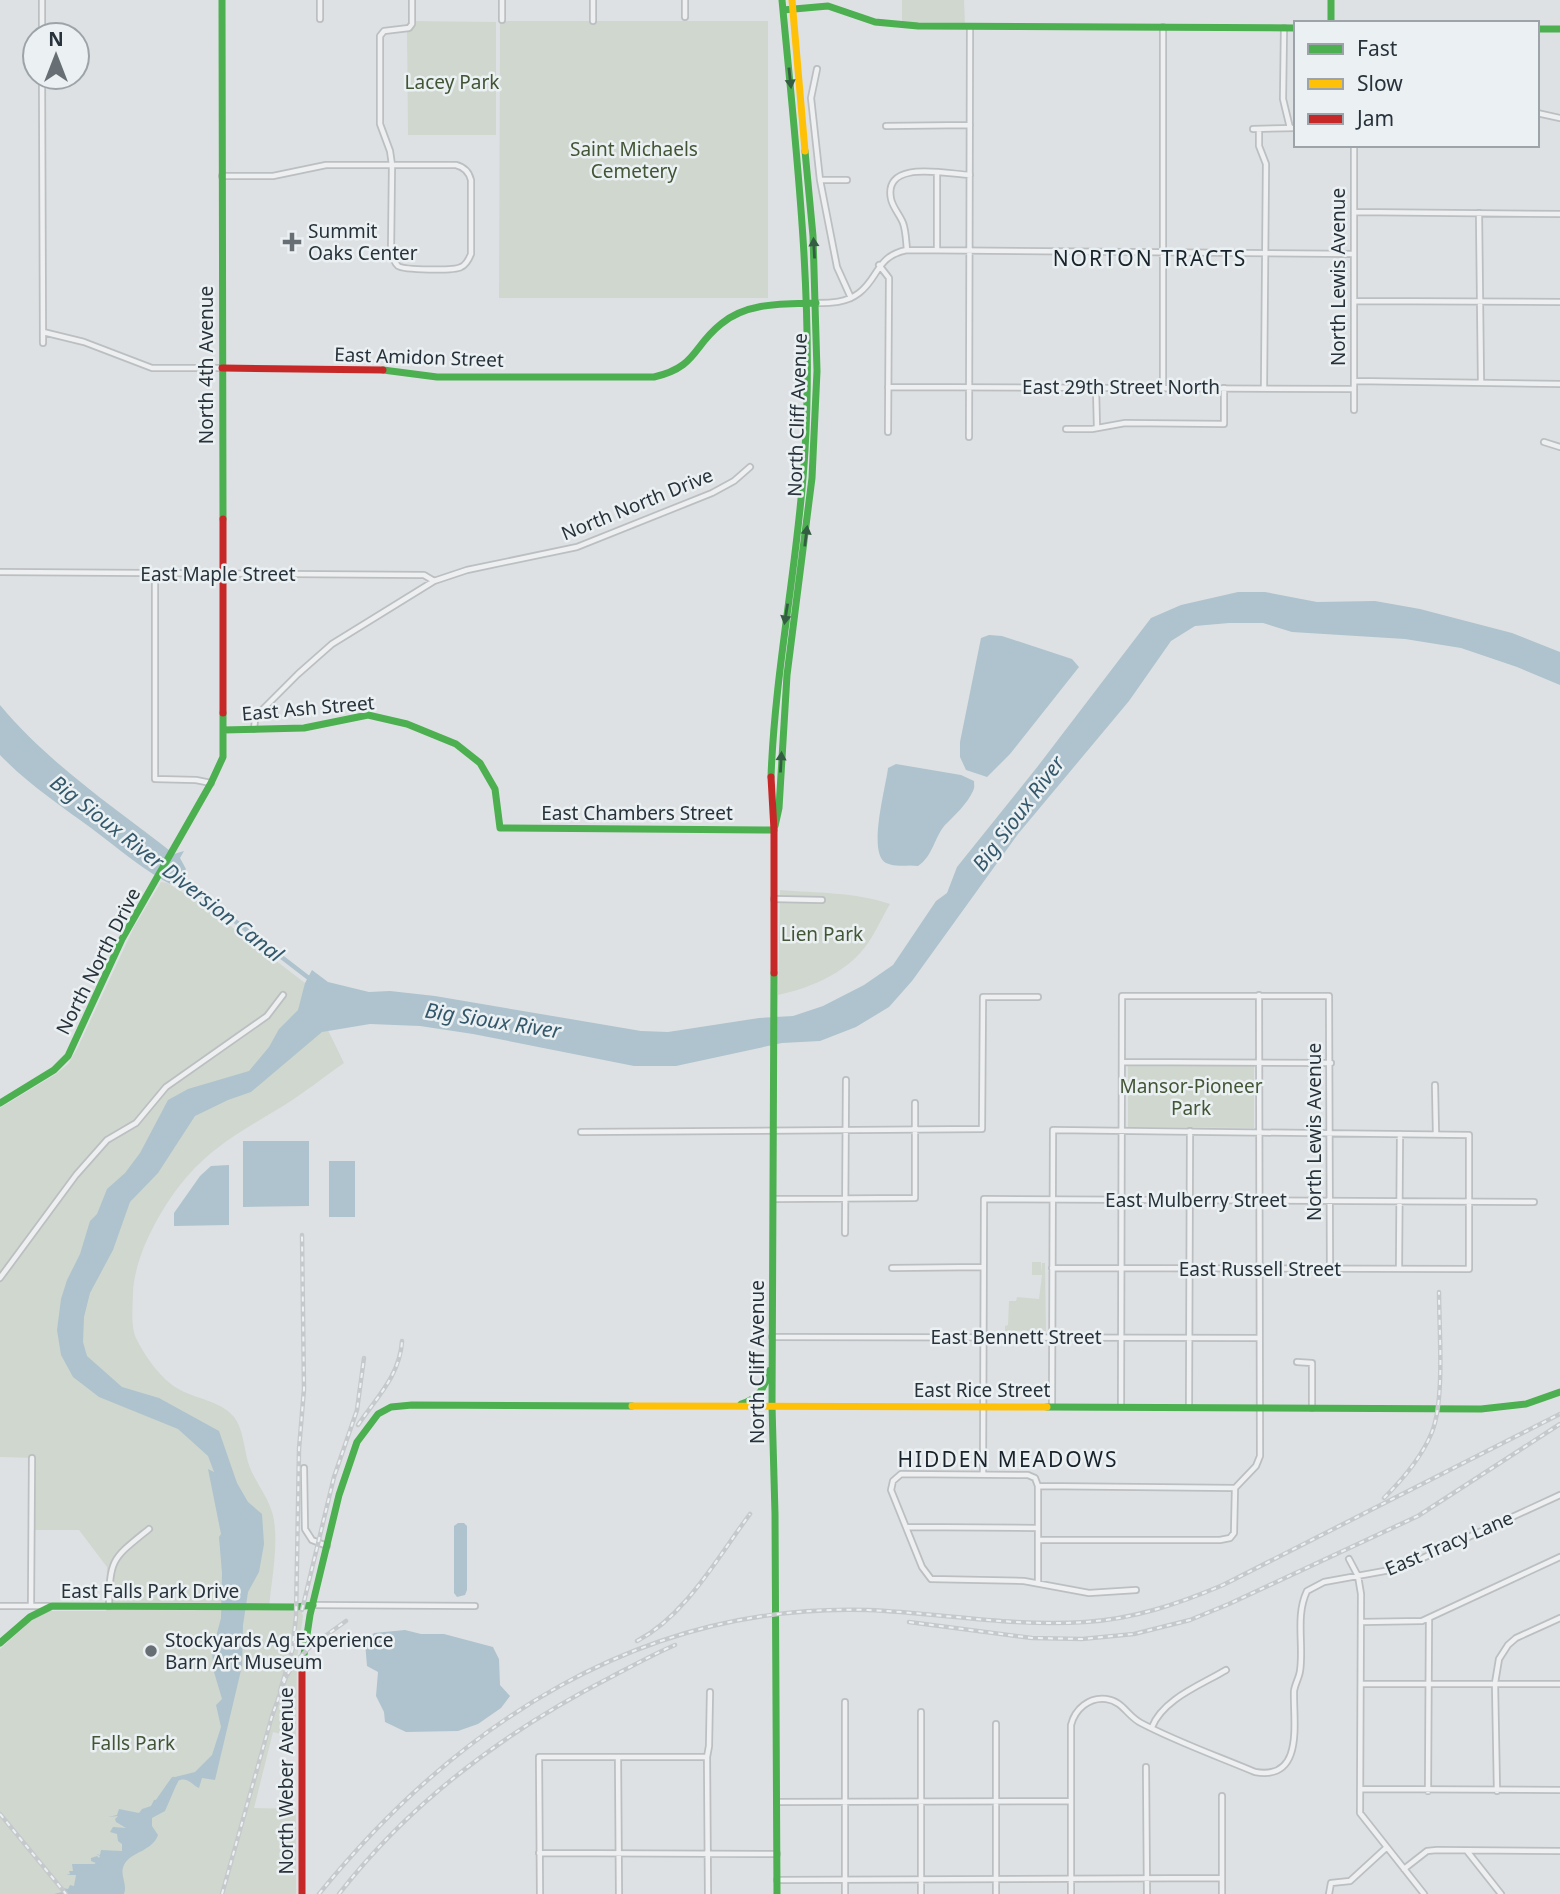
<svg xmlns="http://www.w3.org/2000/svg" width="1560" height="1894" viewBox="0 0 1560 1894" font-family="'Noto Sans',sans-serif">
<rect width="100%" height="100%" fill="#dee1e3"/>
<path fill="#d0d7cf" d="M 902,0 L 964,0 L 965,27 L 902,24 Z
M 412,21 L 496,22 L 496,135 L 408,135 L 407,30 Z
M 500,21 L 768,21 L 768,298 L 499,298 Z
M 161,882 L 167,883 L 199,902 L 305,983 L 344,1063 C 324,1077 304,1093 283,1106 C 254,1124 225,1139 200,1163 C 169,1192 135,1250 133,1292 C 133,1306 130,1327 137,1340 C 145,1356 161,1379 177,1388 C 194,1399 220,1400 234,1417 C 243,1428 244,1448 248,1462 C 253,1479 265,1492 271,1509 C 281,1536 271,1581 269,1609 L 301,1610 L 303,1616 L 297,1659 L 296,1738 L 273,1732 L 254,1808 L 296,1809 L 296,1894 L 0,1894 L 0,1649 L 36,1616 L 49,1611 L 106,1611 L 107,1567 L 79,1530 L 35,1530 L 35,1458 L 0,1457 L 0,1108 L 56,1074 L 68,1064 L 77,1049 L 134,927 Z
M 780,890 C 817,893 855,892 890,904 C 881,919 873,939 861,952 C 841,975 807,989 778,995 Z
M 1128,1066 L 1254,1066 L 1254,1128 L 1128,1127 Z
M 1032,1262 L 1041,1262 L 1041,1273 L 1042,1263 L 1045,1263 L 1046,1331 L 1005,1331 L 1005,1326 L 1008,1325 L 1009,1301 L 1016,1301 L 1017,1297 L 1039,1299 L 1042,1275 L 1032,1275 Z"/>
<path fill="#aec3cd" d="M 1238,592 L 1265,592 L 1317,602 L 1375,601 L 1420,609 L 1512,633 L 1560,652 L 1560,685 L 1517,667 L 1461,648 L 1405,639 L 1292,632 L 1263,623 L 1229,623 L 1195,626 L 1171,641 L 1129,701 L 1018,834 L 912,981 L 889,1007 L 856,1027 L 820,1041 L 782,1043 L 676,1066 L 634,1066 L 473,1034 L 420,1026 L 370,1024 L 322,1032 L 251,1092 L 228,1100 L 195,1116 L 158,1173 L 130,1202 L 113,1250 L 90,1293 L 84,1317 L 83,1342 L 87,1356 L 122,1387 L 159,1398 L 219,1431 L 237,1483 L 248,1502 L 262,1514 L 264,1544 L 259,1572 L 248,1592 L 243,1625 L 242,1666 L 215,1780 L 202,1778 L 199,1788 C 192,1785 187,1776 178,1781 L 165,1811 L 152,1818 L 152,1826 L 158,1835 C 153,1851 130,1852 124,1865 C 119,1875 128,1884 124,1894 L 54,1894 L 62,1892 L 63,1888 L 68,1889 L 70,1885 L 74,1886 L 76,1875 L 66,1875 L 70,1874 L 69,1871 L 73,1871 L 72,1864 L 94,1864 L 96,1863 L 91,1861 L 91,1858 L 97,1856 L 99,1858 L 100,1856 L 96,1854 L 100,1855 L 101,1850 L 122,1851 L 122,1844 L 118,1841 L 117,1834 L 110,1832 L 113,1827 L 126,1828 L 116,1822 L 115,1819 L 118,1816 L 108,1817 L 117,1815 L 119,1809 L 139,1813 L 142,1809 L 151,1806 L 154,1800 L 164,1799 L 172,1782 L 171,1778 L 195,1772 L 212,1755 L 221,1727 L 216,1705 L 222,1699 L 214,1672 L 212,1652 L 221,1618 L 222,1573 L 219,1537 L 221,1534 L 208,1469 L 214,1472 L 208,1456 L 178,1429 L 99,1397 L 73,1377 L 61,1355 L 57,1330 L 61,1299 L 67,1280 L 80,1254 L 90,1221 L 97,1214 L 107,1189 L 125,1173 L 140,1153 L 168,1100 L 188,1089 L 249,1071 L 269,1047 L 279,1029 L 298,1010 L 305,983 L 312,970 L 328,982 L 369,992 L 390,991 L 435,996 L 641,1031 L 668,1032 L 759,1018 L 793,1016 L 823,1006 L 864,985 L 893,965 L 936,901 L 947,893 L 957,867 L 1038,766 L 1151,618 L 1181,605 Z
M 989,635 L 1002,636 L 1072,659 L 1079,667 L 1010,754 L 987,777 L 966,770 L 960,757 L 960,742 L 981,638 Z
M 0,705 C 49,764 114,807 174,854 L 184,851 L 180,858 L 186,869 L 174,886 C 145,872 118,848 91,828 C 61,806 31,786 5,760 L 0,755 Z
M 896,764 L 961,775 L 974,781 C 974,785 975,787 973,791 C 967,804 955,815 945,825 C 934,838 933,856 918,866 C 907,864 897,868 886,863 C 867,853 886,787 888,768 Z
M 243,1141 L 309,1141 L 309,1206 L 243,1207 Z
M 329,1161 L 355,1161 L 355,1217 L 329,1217 Z
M 229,1165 L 229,1225 L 174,1226 L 174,1213 L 200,1176 L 211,1166 Z
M 458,1523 L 464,1523 L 467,1526 L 467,1590 L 465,1595 L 457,1597 L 454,1593 L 454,1526 Z
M 405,1630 L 421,1634 L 444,1634 L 493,1647 L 499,1659 L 500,1685 L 510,1696 L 501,1708 L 478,1724 L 458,1731 L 406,1732 L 385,1722 L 384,1712 L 376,1696 L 378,1672 L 367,1666 L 365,1642 L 374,1633 Z"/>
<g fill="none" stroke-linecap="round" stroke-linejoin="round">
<path stroke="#aec3cd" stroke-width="4.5" d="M 175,875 L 310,979"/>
<path stroke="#aec3cd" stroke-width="8" d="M 155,1808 L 174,1781"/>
<defs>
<path id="street" d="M 42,0 L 42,35
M 685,0 L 685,17
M 320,19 L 320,0
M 502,20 L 502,0
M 593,21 L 593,0
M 1163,27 L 1163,388
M 1284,28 L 1283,99 L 1290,128
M 817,69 L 811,98 L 820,180 L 837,267 L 851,298
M 42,77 L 43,343
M 1537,113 L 1560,118
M 886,126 L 970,125
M 1253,129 L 1296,128
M 1259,129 L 1259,146 L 1266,164 L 1264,387
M 937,173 L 937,250
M 222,176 L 273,176 L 326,165 L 456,165 C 464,167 469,172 471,180 L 471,254 C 469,259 466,265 461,267 C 454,271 404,270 398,266 C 394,262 392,256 391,251 L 392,165 L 390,151 L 380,124 L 380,36 L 384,31 L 409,28 L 412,24 L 412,0
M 820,180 L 847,180
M 1354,212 L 1560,214
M 1479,213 L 1481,382
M 907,250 C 906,241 906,231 903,223 C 900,215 893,208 891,199 C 883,159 946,174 970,175
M 879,265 L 889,278 L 888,432
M 1354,301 L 1560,302
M 816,303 C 831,303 846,303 859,293 C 879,278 876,256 907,250 L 1354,254
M 43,332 L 84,342 L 152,368 L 222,368
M 1354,381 L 1560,384
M 888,387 L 1354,389
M 1096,388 L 1097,428
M 1354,410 L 1354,145
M 1066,429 L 1092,429 L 1125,423 L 1224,424 L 1224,388
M 969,437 L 970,27
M 1544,442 L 1560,447
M 0,572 L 424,575 L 434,581
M 155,573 L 155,779 L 196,780 L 211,783
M 254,729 L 255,720 L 260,712 L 298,674 L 332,644 L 434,581 L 467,570 L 577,547 L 712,493 L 734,481 L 750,467
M 774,899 L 822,900
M 1122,1062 L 1331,1063
M 1435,1085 L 1436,1134
M 581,1132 L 982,1129 L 983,997 L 1038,997
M 774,1199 L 915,1198 L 915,1103
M 845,1233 L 846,1080
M 892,1268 L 983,1267
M 1052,1268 L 1469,1269 L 1469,1135 L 1053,1130 L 1052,1406
M 1399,1269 L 1400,1134
M 0,1278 L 76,1175 L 107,1140 L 136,1123 L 166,1087 L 267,1016 L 283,995
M 772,1337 L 1259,1338
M 1297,1362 L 1312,1363 L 1312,1408
M 1121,1406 L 1122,996 L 1329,996 L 1330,1269
M 1189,1406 L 1190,1131
M 304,1468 L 305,1529 L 312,1540 L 327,1546
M 983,1474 L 984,1199 L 1534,1202
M 1038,1486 L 1235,1488
M 906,1527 L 1038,1528
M 1038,1540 L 1220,1540 L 1230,1538 L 1234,1533 L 1235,1488 L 1256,1466 L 1260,1456 L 1259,995
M 1349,1559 L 1358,1576 L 1361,1594 L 1360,1813 L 1424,1894
M 1038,1583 L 1038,1486 L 1035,1478 L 1028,1475 L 901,1474 L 893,1481 L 891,1490 L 922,1567 L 931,1579 L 1024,1581 L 1089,1593 L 1136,1590
M 313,1605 L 475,1606
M 0,1606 L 48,1606
M 31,1606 L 32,1458
M 109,1606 C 110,1558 112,1559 149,1529
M 1361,1622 L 1422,1621 L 1560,1557
M 1361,1684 L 1560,1684
M 845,1702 L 845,1894
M 921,1712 L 921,1894
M 996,1724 L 996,1894
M 1152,1727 C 1163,1699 1201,1685 1226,1670
M 618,1757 L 619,1894
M 1146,1767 L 1147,1894
M 1360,1789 L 1560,1790
M 1428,1791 L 1429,1618
M 1497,1791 L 1495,1683 L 1499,1659 L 1508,1645 L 1516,1638 L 1560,1618
M 777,1802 L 1071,1801
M 1467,1851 L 1501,1894
M 539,1853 L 777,1854
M 1404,1869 L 1427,1851 L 1437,1850 L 1560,1851
M 777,1880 L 1222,1878
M 540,1894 L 539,1757 L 707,1757
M 708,1894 L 707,1757 L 709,1746 L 710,1692
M 1071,1894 L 1071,1725 C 1075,1709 1089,1697 1106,1699 C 1123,1701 1127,1716 1141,1723 C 1177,1742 1217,1756 1255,1772 C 1305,1781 1293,1721 1294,1691 C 1295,1684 1299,1678 1300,1671 C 1304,1645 1295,1616 1307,1591 L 1324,1582 L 1401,1568 L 1560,1495
M 1222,1894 L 1222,1796
M 1329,1894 L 1331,1883 L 1350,1881 L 1386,1848"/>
</defs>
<use href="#street" stroke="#bcbfc1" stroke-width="8"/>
<use href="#street" stroke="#edeff0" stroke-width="4.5"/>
<path stroke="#4caf50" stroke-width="7" d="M 222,0 L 223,519
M 1331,0 L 1331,23
M 783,10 L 828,6 L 875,22 L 918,26 L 1296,28
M 1537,29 L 1560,29
M 383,370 L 437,377 L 654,377 C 697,367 692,347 721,324 C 747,302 784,304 816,303
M 223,730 L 304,728 L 368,715 L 407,724 L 456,744 L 480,763 L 495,789 L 500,828 L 774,830
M 771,777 C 775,667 799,559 805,450 C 814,300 796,149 782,0
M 775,826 L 779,808 L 787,675 L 812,478 L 817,371 L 813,236 L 805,151
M 774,973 L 772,1406 L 775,1514 L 777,1894
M 0,1103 L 54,1070 L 68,1056 L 122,939 L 211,783 L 223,757 L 223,713
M 741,1404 C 760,1398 764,1388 770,1370
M 1047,1407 L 1481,1409 L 1526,1404 L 1560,1392
M 0,1643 L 30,1617 L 52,1606 L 296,1607 L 313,1605
M 302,1668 L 310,1615 L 339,1495 L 357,1442 L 378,1414 L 391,1407 L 412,1405 L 632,1406"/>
<path stroke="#ffc107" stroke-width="7" d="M 792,0 L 805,151
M 632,1406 L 1047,1407"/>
<path stroke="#c62828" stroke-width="7" d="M 222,368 L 383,370
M 223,519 L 223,713
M 771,777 L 774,830 L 774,973
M 302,1668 L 302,1894"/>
<defs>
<path id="rail" d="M 358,1425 C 377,1397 400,1375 402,1341
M 1384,1498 C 1402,1480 1422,1457 1432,1432 C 1445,1399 1439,1330 1439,1292
M 302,1610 L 334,1477 L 357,1410 L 364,1358
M 909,1622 L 1032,1638 L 1082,1639 L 1134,1634 L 1190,1620 L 1229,1604 L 1418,1516 L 1560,1424
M 637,1641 C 686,1615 717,1558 750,1514
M 292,1651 L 296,1617 L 299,1449 L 304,1389 L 302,1235
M 280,1691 L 295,1641
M 0,1814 L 66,1894
M 222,1894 L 272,1716 L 286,1677 L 295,1662 L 310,1647 L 346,1621
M 319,1894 C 457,1724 642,1603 868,1610 C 940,1613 1013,1627 1085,1622 C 1134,1619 1178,1604 1223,1585 L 1560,1414
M 339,1894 C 412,1800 507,1730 613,1676 C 634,1665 654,1654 675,1645"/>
</defs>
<use href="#rail" stroke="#c6c9cb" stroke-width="4.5"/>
<use href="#rail" stroke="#ebf0f3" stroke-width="2" stroke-dasharray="5" stroke-linecap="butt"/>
</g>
<defs><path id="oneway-solid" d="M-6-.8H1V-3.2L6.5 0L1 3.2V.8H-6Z" transform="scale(1.75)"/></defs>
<g fill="#345e42">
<use href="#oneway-solid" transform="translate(790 78) rotate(84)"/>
<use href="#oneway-solid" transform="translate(814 248) rotate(-93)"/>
<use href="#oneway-solid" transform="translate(806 536) rotate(-83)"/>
<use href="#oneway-solid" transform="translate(786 614) rotate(99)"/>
<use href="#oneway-solid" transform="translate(781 762) rotate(-87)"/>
</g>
<g fill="#676f75" stroke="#ebf0f3" stroke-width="2.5">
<path d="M288.5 231.5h7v7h7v7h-7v7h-7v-7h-7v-7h7z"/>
<circle cx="151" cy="1651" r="7"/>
</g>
<g text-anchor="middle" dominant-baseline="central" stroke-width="5" stroke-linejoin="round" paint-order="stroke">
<g font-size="19" fill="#425535" stroke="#ebf0f3">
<text x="452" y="82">Lacey Park</text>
<text x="634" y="149">Saint Michaels<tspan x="634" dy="22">Cemetery</tspan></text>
<text x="822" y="934">Lien Park</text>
<text x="1191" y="1086">Mansor-Pioneer<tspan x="1191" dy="22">Park</tspan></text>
<text x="133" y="1743">Falls Park</text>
</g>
<g font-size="19" fill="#27323a" stroke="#ebf0f3" text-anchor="start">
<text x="308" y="231">Summit<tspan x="308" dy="22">Oaks Center</tspan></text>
<text x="165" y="1640">Stockyards Ag Experience<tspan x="165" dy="22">Barn Art Museum</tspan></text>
</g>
<g font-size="19" fill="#27323a" stroke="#ebf0f3">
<text transform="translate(1338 277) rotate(-90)">North Lewis Avenue</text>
<text transform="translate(419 357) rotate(2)">East Amidon Street</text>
<text transform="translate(206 365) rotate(-90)">North 4th Avenue</text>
<text x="1121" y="387">East 29th Street North</text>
<text transform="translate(797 415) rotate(-88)">North Cliff Avenue</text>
<text transform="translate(637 504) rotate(-22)">North North Drive</text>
<text x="218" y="574">East Maple Street</text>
<text transform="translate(308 708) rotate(-5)">East Ash Street</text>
<text x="637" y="813">East Chambers Street</text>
<text transform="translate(98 961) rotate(-63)">North North Drive</text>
<text transform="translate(1314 1132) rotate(-90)">North Lewis Avenue</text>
<text x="1196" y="1200">East Mulberry Street</text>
<text x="1260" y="1269">East Russell Street</text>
<text x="1016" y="1337">East Bennett Street</text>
<text transform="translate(757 1362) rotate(-90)">North Cliff Avenue</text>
<text x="982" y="1390">East Rice Street</text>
<text transform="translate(1449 1543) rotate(-23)">East Tracy Lane</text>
<text x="150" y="1591">East Falls Park Drive</text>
<text transform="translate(286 1781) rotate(-90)">North Weber Avenue</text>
</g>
<g font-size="21" letter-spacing="2" fill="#19232b" stroke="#ebf0f3">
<text x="1150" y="258">NORTON TRACTS</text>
<text x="1008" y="1459">HIDDEN MEADOWS</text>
</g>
<g font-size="21" font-style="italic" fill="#34586b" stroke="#ebf0f3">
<text transform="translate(1018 813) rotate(-53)">Big Sioux River</text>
<text transform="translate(167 868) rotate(38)">Big Sioux River Diversion Canal</text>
<text transform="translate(493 1020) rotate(9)">Big Sioux River</text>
</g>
</g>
<rect x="1294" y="21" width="245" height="126" fill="#ebf0f3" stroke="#9da4a9" stroke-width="2"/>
<rect x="1308" y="44" width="35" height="10" fill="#4caf50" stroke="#9da4a9" stroke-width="2"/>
<text x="1357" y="56" font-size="21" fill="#27323a">Fast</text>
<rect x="1308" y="79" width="35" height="10" fill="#ffc107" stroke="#9da4a9" stroke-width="2"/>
<text x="1357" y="91" font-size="21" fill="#27323a">Slow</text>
<rect x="1308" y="114" width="35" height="10" fill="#c62828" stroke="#9da4a9" stroke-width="2"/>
<text x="1357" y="126" font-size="21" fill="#27323a">Jam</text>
<g transform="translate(56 56)"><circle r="33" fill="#ebf0f3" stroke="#9da4a9" stroke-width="2"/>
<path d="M0-5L12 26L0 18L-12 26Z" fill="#676f75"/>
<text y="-10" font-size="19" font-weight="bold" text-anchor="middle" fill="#27323a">N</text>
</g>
</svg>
